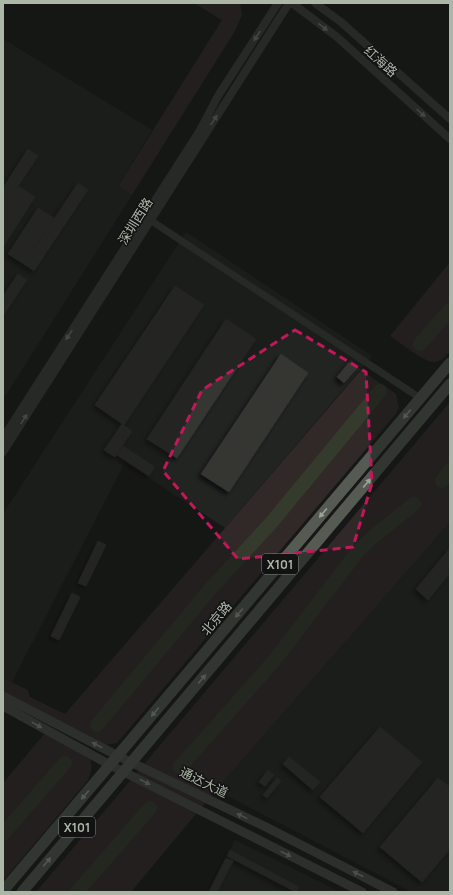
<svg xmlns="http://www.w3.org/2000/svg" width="453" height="895" viewBox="0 0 453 895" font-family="Manrope,'Noto Sans SC',sans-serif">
<defs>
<filter id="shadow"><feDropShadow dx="-3" dy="3" stdDeviation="2" flood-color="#0009"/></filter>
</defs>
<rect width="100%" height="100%" fill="#161716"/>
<path fill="#222422" d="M 3,39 L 152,130 L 118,185 L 132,195 L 6,395 L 3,396 Z
M 186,232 L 372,356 L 225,528 L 125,462 L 12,682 L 3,678 L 3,514 Z
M 450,522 L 450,892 L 412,892 L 216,790 Z
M 235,840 L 340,892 L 210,892 Z"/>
<path fill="#312928" d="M 194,3 L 240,3 L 242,15 L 235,31 L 132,195 L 118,186 L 222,20 Z
M 450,262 L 450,351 C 446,356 442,361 435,362 C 424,363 400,342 390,336 Z
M 361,370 L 396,394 L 399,408 L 395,415 L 117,743 L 105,745 L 3,692 L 3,678 L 28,690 L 30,697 L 65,714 Z
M 450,402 L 450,522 L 216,790 L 131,892 L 36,892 Z
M 45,733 L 89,756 C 93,765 92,771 88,780 L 3,881 L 3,783 Z"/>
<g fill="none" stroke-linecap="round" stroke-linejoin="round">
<path stroke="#353b2c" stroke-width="14" d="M 420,344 L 450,310
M 442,481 L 450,470
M 97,725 L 212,587 L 271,523 L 380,391
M 180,767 L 274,661 L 358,551 L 374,536 L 414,504
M 3,834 L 65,763
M 77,892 L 150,808"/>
</g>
<path fill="#343633" stroke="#303330" filter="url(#shadow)" d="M 28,149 L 38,156 L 3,209 L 3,188 Z
M 78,183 L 88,190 L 34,271 L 24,264 Z
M 18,186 L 35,197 L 3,247 L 3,209 Z
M 38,208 L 54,218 L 24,264 L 8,254 Z
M 18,274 L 27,280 L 3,316 L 3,296 Z
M 175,286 L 204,305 L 124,425 L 95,405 Z
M 226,319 L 256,339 L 177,458 L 147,439 Z
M 281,354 L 308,373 L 229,492 L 201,474 Z
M 351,360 L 358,367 L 344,383 L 337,377 Z
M 122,424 L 132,431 L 115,457 L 104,450 Z
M 123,446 L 155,467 L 149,476 L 117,455 Z
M 98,541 L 106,545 L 86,586 L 78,583 Z
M 450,548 L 450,573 L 428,600 L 416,589 Z
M 72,593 L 80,597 L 59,640 L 51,636 Z
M 380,727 L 422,762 L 363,833 L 320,797 Z
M 289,757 L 320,782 L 313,790 L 283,764 Z
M 268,770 L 274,775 L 265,786 L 259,782 Z
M 277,778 L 281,781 L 267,798 L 263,795 Z
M 438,778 L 450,787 L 450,849 L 422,882 L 380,847 Z
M 230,850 L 299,887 L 296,892 L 227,856 Z
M 226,858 L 233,861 L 217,892 L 209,892 Z"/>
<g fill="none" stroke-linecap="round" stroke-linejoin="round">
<path stroke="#3a3e39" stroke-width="7" d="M 150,220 L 420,398"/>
<path stroke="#3a3e39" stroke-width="8" d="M 292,3 L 337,37 L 450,139
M 315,3 L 341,22 L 450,119
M 3,438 L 199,132 L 218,96 L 278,3
M 3,452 L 289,3"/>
<path stroke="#474c45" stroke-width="9" d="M 3,696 L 118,756 L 264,826 L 393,892
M 3,706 L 110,765 L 362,892"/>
<path stroke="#555b53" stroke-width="11" d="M 3,891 L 450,363
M 22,892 L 450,384"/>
</g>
<defs><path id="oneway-solid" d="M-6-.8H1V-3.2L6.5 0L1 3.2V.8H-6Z"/></defs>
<g fill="#798176">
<use href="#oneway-solid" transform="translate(323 27) rotate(38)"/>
<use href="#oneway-solid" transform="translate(257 36) rotate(123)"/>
<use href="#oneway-solid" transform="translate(421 113) rotate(42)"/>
<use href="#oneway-solid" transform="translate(214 120) rotate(-57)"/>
<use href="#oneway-solid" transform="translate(69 335) rotate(123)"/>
<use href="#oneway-solid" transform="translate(24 419) rotate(-58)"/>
</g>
<g fill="#9ba597">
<use href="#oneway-solid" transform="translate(407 414) rotate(130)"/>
<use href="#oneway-solid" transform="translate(367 483) rotate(-50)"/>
<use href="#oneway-solid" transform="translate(323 513) rotate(130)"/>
<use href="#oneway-solid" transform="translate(239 613) rotate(130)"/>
<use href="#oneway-solid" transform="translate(202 679) rotate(-50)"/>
<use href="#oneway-solid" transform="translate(155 712) rotate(130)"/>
<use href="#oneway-solid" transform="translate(85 795) rotate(130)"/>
<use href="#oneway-solid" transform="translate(47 862) rotate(-50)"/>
</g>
<g fill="#899285">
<use href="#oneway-solid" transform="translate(37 725) rotate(29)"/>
<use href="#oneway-solid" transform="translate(97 745) rotate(-153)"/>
<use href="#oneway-solid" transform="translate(145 782) rotate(27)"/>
<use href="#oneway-solid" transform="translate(242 816) rotate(-154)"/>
<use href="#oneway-solid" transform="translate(286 854) rotate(27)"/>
<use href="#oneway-solid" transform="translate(358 874) rotate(-153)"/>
</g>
<path d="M0 0H453V895H0ZM 295,330 L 366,372 L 372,483 L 353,547 L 238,559 L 163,471 L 202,390 Z" fill="#161716" fill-opacity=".55" fill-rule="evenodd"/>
<path fill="none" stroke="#c2185b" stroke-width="3" stroke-dasharray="8 5" stroke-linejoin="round" d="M 295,330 L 366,372 L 372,483 L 353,547 L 238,559 L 163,471 L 202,390 Z"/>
<g text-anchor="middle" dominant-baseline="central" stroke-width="3" stroke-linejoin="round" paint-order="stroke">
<g fill="#111211" stroke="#7e867b" stroke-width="1">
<rect x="262" y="554" width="36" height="20" rx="3"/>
<rect x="59" y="817" width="36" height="20" rx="3"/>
</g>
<g font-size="12" font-weight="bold" fill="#adb7a8">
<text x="280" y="564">X101</text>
<text x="77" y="827">X101</text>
</g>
<g font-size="13" fill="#adb7a8" stroke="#111211">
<text transform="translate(381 61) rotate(42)">红海路</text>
<text transform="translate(135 221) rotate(-58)">深圳西路</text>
<text transform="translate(216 618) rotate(-50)">北京路</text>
<text transform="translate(204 782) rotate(26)">通达大道</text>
</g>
</g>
<rect width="453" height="895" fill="none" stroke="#adb7a8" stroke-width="8"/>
</svg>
